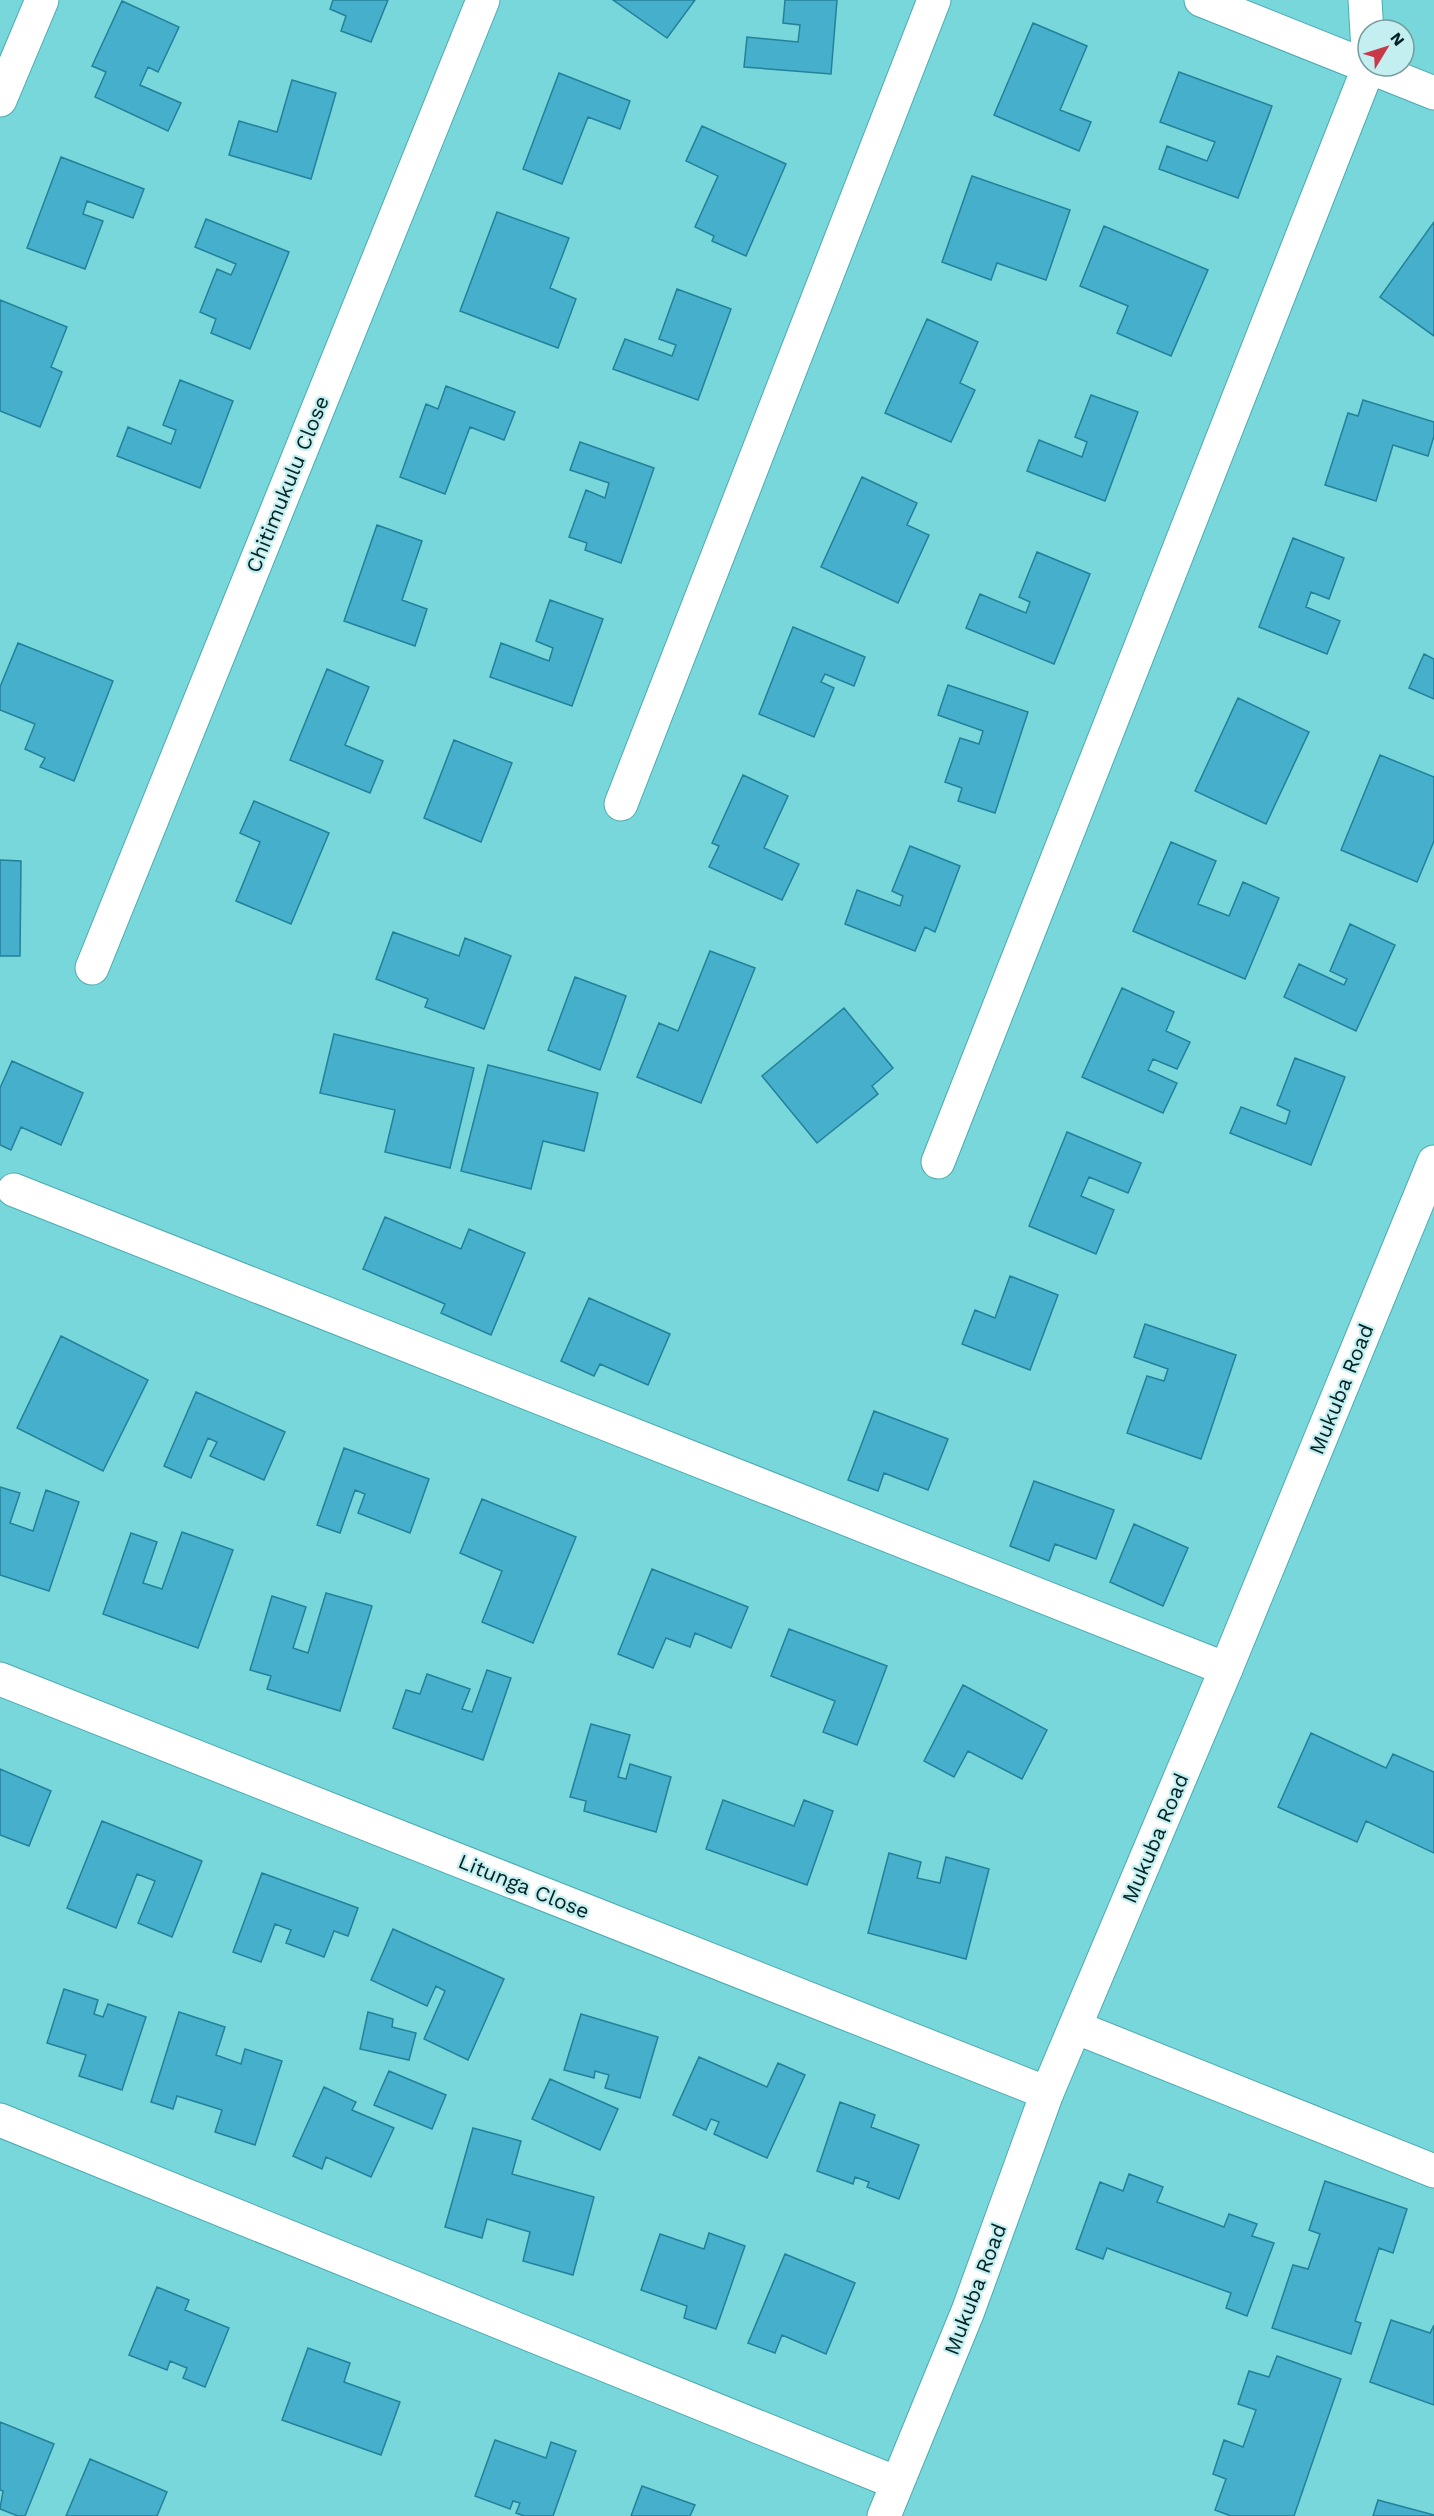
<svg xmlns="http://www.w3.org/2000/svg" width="1434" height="2516" viewBox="0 0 1434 2516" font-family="'Work Sans',sans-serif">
<rect width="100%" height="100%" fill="#77d7db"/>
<path fill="#45afcc" stroke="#238199" stroke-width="1.5" d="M 333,0 L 388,0 L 371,42 L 341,31 L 346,16 L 330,9 Z
M 613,0 L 695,0 L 667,38 Z
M 785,0 L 837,0 L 831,74 L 744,67 L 747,37 L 798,42 L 800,25 L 783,23 Z
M 122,1 L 179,27 L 158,72 L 148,67 L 140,85 L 181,103 L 168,131 L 95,97 L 106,72 L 92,66 Z
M 1033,23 L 1087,46 L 1060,110 L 1091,122 L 1079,151 L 994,115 Z
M 1179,72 L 1272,106 L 1238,198 L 1159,169 L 1167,146 L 1207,161 L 1215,142 L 1160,122 Z
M 559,73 L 630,101 L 620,129 L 588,117 L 562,184 L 523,169 Z
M 292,80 L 336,93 L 311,179 L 229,155 L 239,121 L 277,132 Z
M 702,126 L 786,164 L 746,256 L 712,241 L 714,236 L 695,227 L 718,176 L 686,161 Z
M 61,157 L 144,189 L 133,218 L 87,201 L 83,214 L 103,221 L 85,269 L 27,248 Z
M 972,176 L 1070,210 L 1046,280 L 997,263 L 991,280 L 942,262 Z
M 497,212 L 569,238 L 550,288 L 576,299 L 558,348 L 460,311 Z
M 206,219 L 289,252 L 250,349 L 211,333 L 216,319 L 200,312 L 217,269 L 231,275 L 236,264 L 195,247 Z
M 1434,222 L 1434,336 L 1380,297 Z
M 1104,226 L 1208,270 L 1171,356 L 1117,333 L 1128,306 L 1080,286 Z
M 677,289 L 731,309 L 698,400 L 613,369 L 625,339 L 672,356 L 676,345 L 659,339 Z
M 0,300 L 67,327 L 51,367 L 62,372 L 40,427 L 0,411 Z
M 927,319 L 978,342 L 960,383 L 975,390 L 951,442 L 885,413 Z
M 180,380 L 233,401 L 200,488 L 117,456 L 128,427 L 171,444 L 176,430 L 163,425 Z
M 446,386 L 515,412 L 504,440 L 470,427 L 445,494 L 400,477 L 426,404 L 438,409 Z
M 1091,395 L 1138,412 L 1105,501 L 1027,471 L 1039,440 L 1082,457 L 1087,442 L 1075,437 Z
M 1363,400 L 1434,422 L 1434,436 L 1428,456 L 1393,445 L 1376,501 L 1325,485 L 1348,413 L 1358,416 Z
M 580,442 L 654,468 L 621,563 L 585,550 L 587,543 L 569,537 L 586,490 L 605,498 L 609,483 L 570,470 Z
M 862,477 L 917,503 L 907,525 L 929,535 L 898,603 L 821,567 Z
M 377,525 L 422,541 L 402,600 L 427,609 L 415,646 L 344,621 Z
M 1293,538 L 1344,558 L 1329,599 L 1311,592 L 1306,607 L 1340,621 L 1327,654 L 1259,627 Z
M 1037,552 L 1090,574 L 1054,664 L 966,628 L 980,594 L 1026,613 L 1030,602 L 1019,597 Z
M 550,600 L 603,619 L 572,706 L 490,677 L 501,643 L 549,661 L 553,648 L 536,641 Z
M 793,627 L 865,657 L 854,686 L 825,674 L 821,682 L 834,688 L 814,737 L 759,714 Z
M 18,643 L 113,681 L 74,781 L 40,767 L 45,758 L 25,749 L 35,724 L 0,710 L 0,687 Z
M 1424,654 L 1434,659 L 1434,699 L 1409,688 Z
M 327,669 L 369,687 L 345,745 L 383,761 L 370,793 L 290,760 Z
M 948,685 L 1028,712 L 995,813 L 958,801 L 962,788 L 945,782 L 960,738 L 979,744 L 983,731 L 938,715 Z
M 1238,698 L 1309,732 L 1266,824 L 1195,791 Z
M 454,740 L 512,763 L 481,842 L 424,818 Z
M 1380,755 L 1434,777 L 1434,841 L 1417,882 L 1341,850 Z
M 743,775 L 788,796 L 764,848 L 799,864 L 782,900 L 709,867 L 719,846 L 712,843 Z
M 254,801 L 329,833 L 291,924 L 236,901 L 260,842 L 240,833 Z
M 1171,842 L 1216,861 L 1198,904 L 1229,916 L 1243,882 L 1279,898 L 1245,979 L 1133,931 Z
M 910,846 L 960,866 L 935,932 L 925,927 L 915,951 L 845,924 L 857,890 L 900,906 L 903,896 L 892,891 Z
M 0,860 L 21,861 L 20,956 L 0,956 Z
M 1350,924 L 1395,945 L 1356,1031 L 1284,997 L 1299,964 L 1344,985 L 1347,979 L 1330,971 Z
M 393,932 L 459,956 L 465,938 L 511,956 L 484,1029 L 425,1007 L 428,999 L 376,979 Z
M 710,951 L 755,968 L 701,1103 L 637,1077 L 659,1023 L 678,1031 Z
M 575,977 L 626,996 L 600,1070 L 548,1050 Z
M 1122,988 L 1174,1012 L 1166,1031 L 1190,1042 L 1177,1069 L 1153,1059 L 1148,1070 L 1177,1083 L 1163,1113 L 1082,1077 Z
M 844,1008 L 893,1068 L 872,1086 L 878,1094 L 817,1143 L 762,1076 Z
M 334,1034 L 474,1068 L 450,1168 L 385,1152 L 395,1110 L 320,1093 Z
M 1295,1058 L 1345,1077 L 1311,1165 L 1230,1133 L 1241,1107 L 1286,1124 L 1290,1111 L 1277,1105 Z
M 12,1061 L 83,1093 L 61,1145 L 21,1127 L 11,1150 L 0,1145 L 0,1088 Z
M 488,1065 L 598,1093 L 584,1151 L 543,1141 L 531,1189 L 461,1171 Z
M 1067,1132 L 1141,1163 L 1128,1193 L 1089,1177 L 1081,1196 L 1114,1210 L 1096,1254 L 1029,1226 Z
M 385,1217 L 461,1249 L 469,1229 L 525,1253 L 491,1335 L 441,1313 L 445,1304 L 363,1269 Z
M 1010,1276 L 1058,1295 L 1030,1370 L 962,1344 L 975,1310 L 995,1318 Z
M 589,1298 L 670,1334 L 648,1385 L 600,1364 L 594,1376 L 561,1361 Z
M 1145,1324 L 1236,1355 L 1201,1459 L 1127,1433 L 1147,1376 L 1164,1381 L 1168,1369 L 1134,1357 Z
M 61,1336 L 148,1380 L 103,1471 L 17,1428 Z
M 196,1392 L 285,1432 L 264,1480 L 210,1456 L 217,1442 L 208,1438 L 191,1478 L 164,1466 Z
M 874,1411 L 948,1439 L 928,1490 L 884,1473 L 878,1491 L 848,1480 Z
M 344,1448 L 429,1479 L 410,1533 L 358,1513 L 365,1494 L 355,1490 L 340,1533 L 317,1525 Z
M 1034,1481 L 1114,1510 L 1096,1559 L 1055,1544 L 1049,1561 L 1010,1546 Z
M 0,1487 L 20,1493 L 10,1523 L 33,1531 L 46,1490 L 79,1502 L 49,1591 L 0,1575 Z
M 482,1499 L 576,1537 L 533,1643 L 482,1622 L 502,1571 L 460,1553 Z
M 1134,1524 L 1188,1548 L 1163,1606 L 1110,1582 Z
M 182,1532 L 233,1550 L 198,1648 L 103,1614 L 131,1533 L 157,1542 L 143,1583 L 162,1589 Z
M 652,1569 L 748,1607 L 731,1648 L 695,1633 L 690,1647 L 666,1638 L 653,1668 L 618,1654 Z
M 326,1593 L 372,1606 L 340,1711 L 267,1689 L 271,1676 L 250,1670 L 272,1596 L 306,1607 L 293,1648 L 308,1653 Z
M 789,1629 L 887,1666 L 857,1745 L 823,1732 L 835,1701 L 771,1676 Z
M 487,1670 L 511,1678 L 483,1760 L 393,1728 L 406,1690 L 420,1694 L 427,1674 L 470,1689 L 462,1709 L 472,1712 Z
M 963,1685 L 1047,1730 L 1022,1779 L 968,1751 L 954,1777 L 924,1761 Z
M 591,1724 L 630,1735 L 618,1777 L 626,1779 L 630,1764 L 671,1777 L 656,1832 L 584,1811 L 586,1801 L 570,1797 Z
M 1311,1733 L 1386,1768 L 1393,1754 L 1434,1772 L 1434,1853 L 1366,1821 L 1357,1842 L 1278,1807 Z
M 0,1769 L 51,1791 L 29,1846 L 0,1835 Z
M 723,1800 L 794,1826 L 804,1800 L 833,1811 L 807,1885 L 706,1849 Z
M 102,1821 L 202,1861 L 172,1937 L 138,1923 L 155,1881 L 137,1874 L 116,1928 L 67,1908 Z
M 889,1853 L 921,1862 L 917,1878 L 940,1883 L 946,1857 L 989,1869 L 966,1959 L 868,1933 Z
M 262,1873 L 358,1908 L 348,1936 L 334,1931 L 324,1957 L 286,1943 L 291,1930 L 275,1924 L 261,1962 L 233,1952 Z
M 393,1929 L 504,1979 L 468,2060 L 424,2039 L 445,1991 L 436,1986 L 427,2006 L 371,1980 Z
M 64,1989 L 98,2000 L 94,2014 L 103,2017 L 108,2004 L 146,2017 L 122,2090 L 79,2076 L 86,2055 L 47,2043 Z
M 179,2012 L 225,2027 L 216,2055 L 241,2064 L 245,2049 L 282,2061 L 255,2145 L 215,2132 L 222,2110 L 177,2096 L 173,2109 L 151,2102 Z
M 368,2012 L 393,2019 L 392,2027 L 416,2033 L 409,2060 L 360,2049 Z
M 581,2014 L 658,2037 L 640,2098 L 605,2088 L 609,2075 L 595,2071 L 594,2078 L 564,2070 Z
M 699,2057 L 767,2087 L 778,2063 L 805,2075 L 767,2158 L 714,2134 L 719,2122 L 711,2119 L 706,2130 L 673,2115 Z
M 389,2071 L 446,2095 L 432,2129 L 374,2105 Z
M 550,2079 L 618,2109 L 600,2150 L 532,2119 Z
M 324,2087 L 356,2102 L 352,2110 L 394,2128 L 371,2177 L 326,2157 L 322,2169 L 293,2156 Z
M 840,2102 L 875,2115 L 871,2127 L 919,2145 L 899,2199 L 867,2187 L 869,2182 L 855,2177 L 853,2184 L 817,2171 Z
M 473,2128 L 521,2141 L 512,2174 L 594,2197 L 573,2275 L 523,2261 L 530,2232 L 487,2219 L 482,2238 L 445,2227 Z
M 1129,2174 L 1163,2187 L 1157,2202 L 1224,2227 L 1229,2214 L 1257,2224 L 1252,2236 L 1274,2243 L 1247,2316 L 1226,2308 L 1231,2293 L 1107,2248 L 1103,2259 L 1076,2249 L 1100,2182 L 1123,2191 Z
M 1325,2181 L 1407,2209 L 1393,2253 L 1379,2248 L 1355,2321 L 1361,2323 L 1351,2354 L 1272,2328 L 1293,2265 L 1308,2269 L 1320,2234 L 1309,2230 Z
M 709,2233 L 745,2246 L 716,2329 L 684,2318 L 687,2306 L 641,2290 L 660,2234 L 704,2249 Z
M 785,2254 L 855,2283 L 826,2354 L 782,2335 L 775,2353 L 748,2343 Z
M 157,2287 L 189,2300 L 185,2310 L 229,2328 L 205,2387 L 183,2378 L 187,2368 L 170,2361 L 167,2370 L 129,2355 Z
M 1391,2320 L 1430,2333 L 1434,2325 L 1434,2405 L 1370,2382 Z
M 308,2348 L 350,2363 L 344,2382 L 400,2402 L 381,2455 L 282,2420 Z
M 1277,2356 L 1341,2379 L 1294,2516 L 1231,2516 L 1215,2510 L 1226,2479 L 1213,2474 L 1224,2440 L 1243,2447 L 1256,2410 L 1238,2404 L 1249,2371 L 1269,2377 Z
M 0,2422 L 54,2444 L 25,2516 L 18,2516 L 0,2509 L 3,2491 L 0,2490 Z
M 495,2440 L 546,2458 L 551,2442 L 576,2451 L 553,2516 L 524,2516 L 516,2513 L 520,2503 L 513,2501 L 510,2509 L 475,2496 Z
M 90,2459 L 167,2492 L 157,2516 L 66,2516 Z
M 642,2486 L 695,2505 L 690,2516 L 631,2516 Z
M 1378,2500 L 1434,2515 L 1434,2516 L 1373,2516 Z"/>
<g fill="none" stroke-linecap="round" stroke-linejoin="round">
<defs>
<path id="minor" d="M 1201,0 L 1434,93
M 1365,0 L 1368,51
M 0,100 L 42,0
M 621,804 L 934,0
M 92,968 L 483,0
M 938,1162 L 1369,66
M 14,1190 L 1226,1669
M 0,1679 L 1047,2093
M 1075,2027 L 1434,2171
M 0,2120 L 897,2483"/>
<path id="tertiary" d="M 884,2516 L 968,2311 L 1047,2093 L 1226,1669 L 1434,1162"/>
</defs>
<use href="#minor" stroke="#4aacb0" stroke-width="35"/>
<use href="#tertiary" stroke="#4aacb0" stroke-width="35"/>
<use href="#minor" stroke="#fff" stroke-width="33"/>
<use href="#tertiary" stroke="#fff" stroke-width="33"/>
</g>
<g text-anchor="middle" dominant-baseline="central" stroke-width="4.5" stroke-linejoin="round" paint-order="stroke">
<g font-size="21" fill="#022122" stroke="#c3eff1">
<text transform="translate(287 484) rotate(-68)">Chitimukulu Close</text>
<text transform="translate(1341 1389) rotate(-68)">Mukuba Road</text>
<text transform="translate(1155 1838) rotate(-67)">Mukuba Road</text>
<text transform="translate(524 1886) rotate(22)">Litunga Close</text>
<text transform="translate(975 2289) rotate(-69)">Mukuba Road</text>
</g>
</g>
<g transform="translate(1386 48) rotate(52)"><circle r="28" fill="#c3eff1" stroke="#769d9e" stroke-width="1.5"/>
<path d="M0-4.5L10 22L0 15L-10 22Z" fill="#c93948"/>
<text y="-9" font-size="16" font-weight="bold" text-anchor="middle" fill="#022122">N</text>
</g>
</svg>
